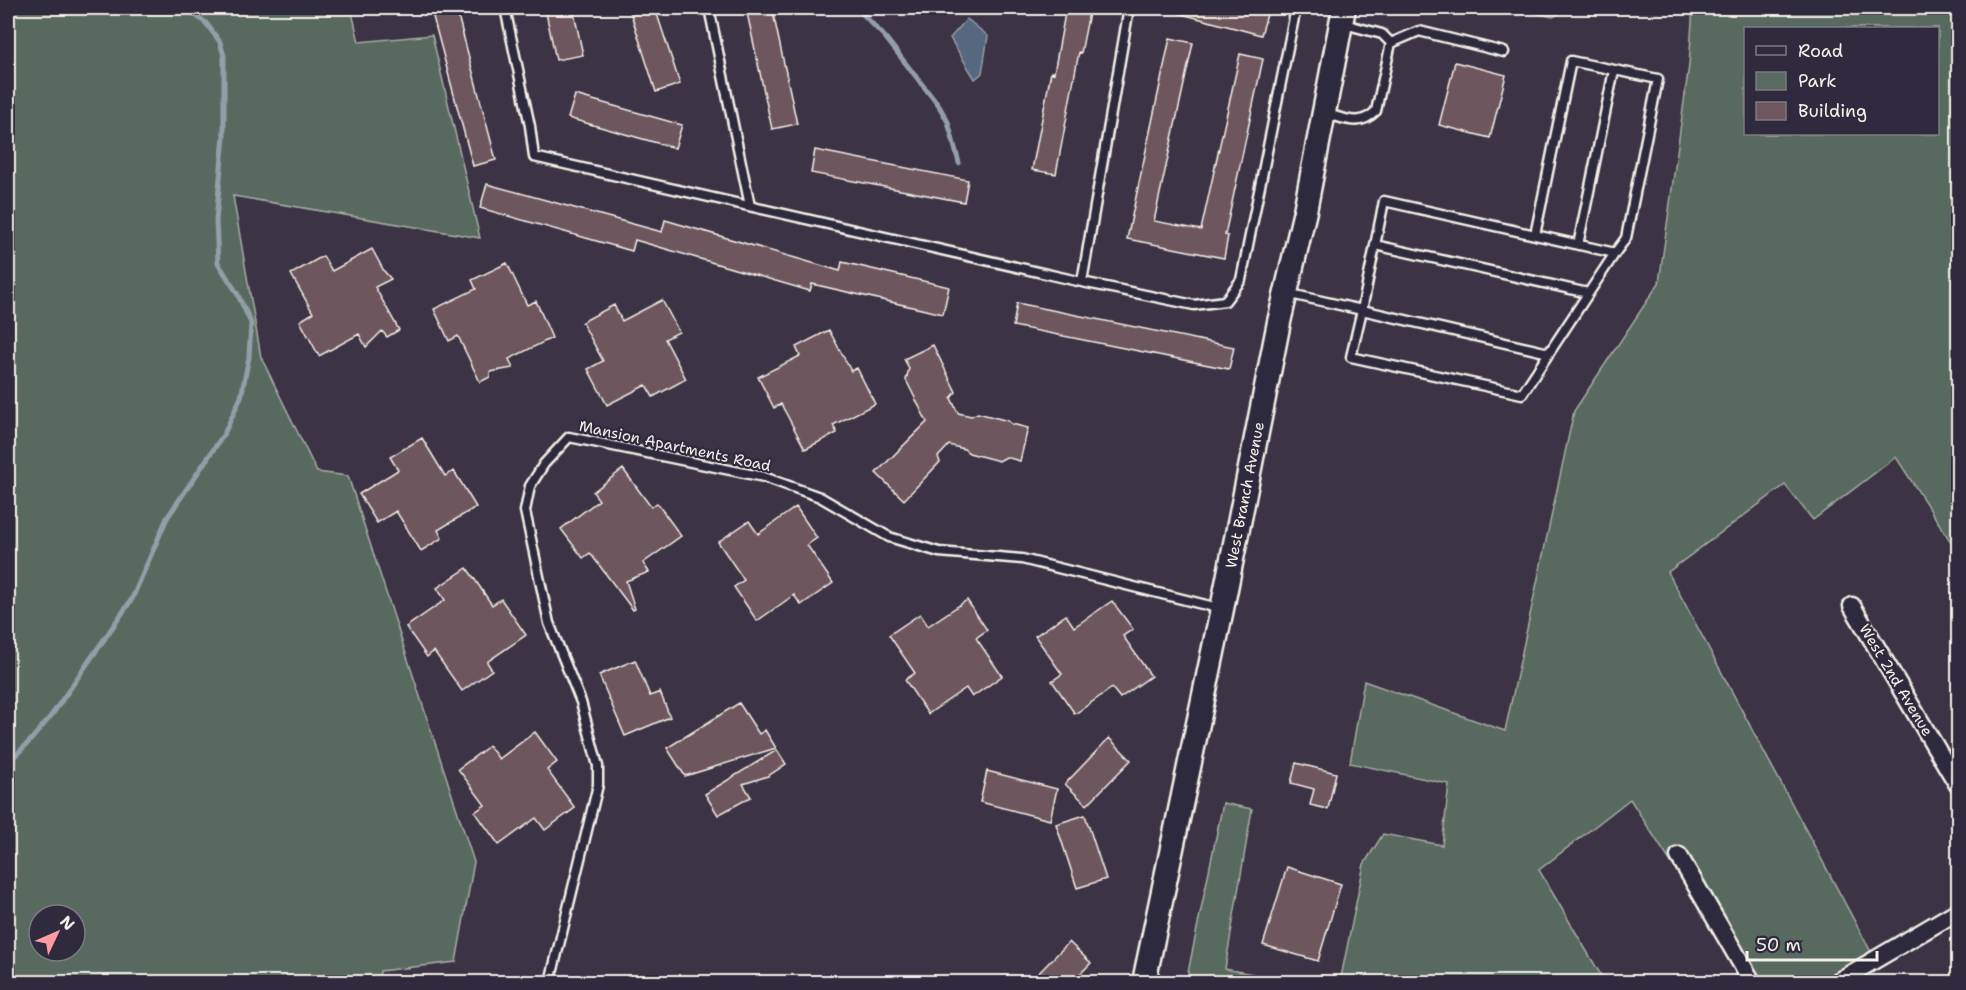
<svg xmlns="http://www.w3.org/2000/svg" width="1966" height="990" viewBox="0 0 1966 990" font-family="'Shantell Sans',sans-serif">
<rect width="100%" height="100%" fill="#3c3344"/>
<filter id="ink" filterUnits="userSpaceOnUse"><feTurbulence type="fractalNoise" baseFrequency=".0167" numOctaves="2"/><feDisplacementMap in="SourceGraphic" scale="12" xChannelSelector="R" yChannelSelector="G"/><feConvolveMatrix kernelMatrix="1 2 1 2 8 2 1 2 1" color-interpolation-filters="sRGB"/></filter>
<g filter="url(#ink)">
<path fill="#596a61" stroke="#a6aea4" stroke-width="1.5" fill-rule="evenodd" d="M 8,8 L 351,8 L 359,42 L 432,35 L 480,238 L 233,196 L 261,357 L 317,472 L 348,476 L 474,862 L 456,962 L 380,971 L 379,982 L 8,982 ZM 39,915 L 75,915 L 75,951 L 39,951 Z
M 1511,8 L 1570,8 L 1553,17 Z
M 1693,8 L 1958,8 L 1958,553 L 1896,457 L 1813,520 L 1785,485 L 1668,572 L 1878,965 L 1848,982 L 1748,982 L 1630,799 L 1539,870 L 1605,982 L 1340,982 L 1364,864 L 1383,834 L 1442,845 L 1449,784 L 1350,763 L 1364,681 L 1505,731 L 1574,411 L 1659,283 L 1689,65 ZM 1746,28 L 1938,28 L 1938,134 L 1746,134 Z
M 1223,803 L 1252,809 L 1225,969 L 1297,982 L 1186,982 Z"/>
<path fill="#54677f" stroke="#949ea9" stroke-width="1.5" d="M 967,19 L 988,36 L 982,73 L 975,79 L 950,38 Z"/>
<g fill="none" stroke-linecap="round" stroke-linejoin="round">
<path stroke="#949ea9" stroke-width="5" d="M 857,8 L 885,37 L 939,106 L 948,122 L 959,163
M 8,763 L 29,742 L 51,716 L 132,599 L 167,518 L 224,434 L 241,397 L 249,357 L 251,323 L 237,293 L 218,263 L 216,220 L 224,136 L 224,56 L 220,42 L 206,23 L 186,8"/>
</g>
<path fill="#6e575e" stroke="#f4f1e8" stroke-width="1.5" d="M 456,8 L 496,160 L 473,166 L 432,13 Z
M 545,8 L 573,8 L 583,55 L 556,60 Z
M 629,8 L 655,8 L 680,84 L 656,92 Z
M 746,8 L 772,8 L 797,124 L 772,129 Z
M 1066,8 L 1090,8 L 1081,53 L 1079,52 L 1056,174 L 1032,170 L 1051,72 L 1054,73 Z
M 1175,8 L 1256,8 L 1268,11 L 1261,35 L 1174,12 Z
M 1170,38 L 1193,43 L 1154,221 L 1201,230 L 1240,54 L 1263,59 L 1225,235 L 1228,236 L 1224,258 L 1127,239 Z
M 1455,62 L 1506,75 L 1490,138 L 1439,125 Z
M 575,95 L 682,125 L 675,148 L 568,118 Z
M 815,150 L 968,180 L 964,202 L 811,173 Z
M 487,184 L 662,232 L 665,220 L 840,271 L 842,262 L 949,287 L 943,314 L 812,284 L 810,291 L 635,240 L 632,251 L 480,208 Z
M 372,249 L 384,271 L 391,279 L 375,287 L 399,330 L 387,337 L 382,331 L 366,347 L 359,334 L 319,356 L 300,321 L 313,313 L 291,274 L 323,256 L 332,271 Z
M 507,263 L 527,305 L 536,301 L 552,338 L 509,359 L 513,368 L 490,372 L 490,377 L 480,382 L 458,336 L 449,341 L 434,309 L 476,289 L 472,280 Z
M 662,300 L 679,332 L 665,339 L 686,379 L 653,397 L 646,385 L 607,405 L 588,369 L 603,361 L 582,322 L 614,305 L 622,321 Z
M 1017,303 L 1234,347 L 1229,369 L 1013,326 Z
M 829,330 L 851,371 L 857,368 L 875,404 L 833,425 L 837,433 L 805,449 L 781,404 L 774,408 L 758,377 L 800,356 L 796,347 Z
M 933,345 L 956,392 L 951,398 L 958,413 L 971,416 L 978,413 L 1008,421 L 1012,424 L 1028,428 L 1020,461 L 1006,457 L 999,461 L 969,453 L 964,449 L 949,445 L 938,457 L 940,462 L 904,500 L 876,473 L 927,422 L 906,380 L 909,368 L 904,359 Z
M 422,438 L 445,476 L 454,471 L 476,507 L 438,530 L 442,538 L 421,551 L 396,511 L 377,523 L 359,494 L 398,470 L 390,457 Z
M 623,469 L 651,507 L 657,503 L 681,536 L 643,563 L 649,572 L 626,581 L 635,609 L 633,610 L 590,553 L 583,558 L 561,529 L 599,500 L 593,492 Z
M 796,507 L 817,538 L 807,545 L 833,583 L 801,605 L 794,595 L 757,621 L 734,587 L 744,580 L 718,542 L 749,521 L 758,534 Z
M 467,568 L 492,605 L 501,599 L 526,635 L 487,662 L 492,670 L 462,691 L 434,651 L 427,657 L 406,627 L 445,600 L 437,588 Z
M 967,600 L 987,630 L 976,638 L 1002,676 L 972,697 L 966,688 L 928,714 L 905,680 L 915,673 L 889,635 L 920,614 L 928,626 Z
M 1112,601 L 1133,629 L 1123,636 L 1151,676 L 1120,698 L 1112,688 L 1075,714 L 1052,681 L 1062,674 L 1035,636 L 1066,615 L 1074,627 Z
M 635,660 L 650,696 L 660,692 L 670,717 L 625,736 L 599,675 Z
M 739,703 L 759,734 L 765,730 L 776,748 L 685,776 L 667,748 Z
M 535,732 L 557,762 L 547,770 L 575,808 L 545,830 L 536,818 L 499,845 L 475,812 L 485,805 L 458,769 L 489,746 L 499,759 Z
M 1109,738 L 1131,760 L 1087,805 L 1065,784 Z
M 777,750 L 786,764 L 768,776 L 743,784 L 751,797 L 718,815 L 705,794 Z
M 1296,763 L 1336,773 L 1328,809 L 1310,805 L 1314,789 L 1291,783 Z
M 987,771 L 1057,789 L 1050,820 L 980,802 Z
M 1085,815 L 1106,879 L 1077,888 L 1056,824 Z
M 1287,867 L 1341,884 L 1318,961 L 1263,945 Z
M 1069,942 L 1091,963 L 1072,982 L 1030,982 Z"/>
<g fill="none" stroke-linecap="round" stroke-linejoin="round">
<defs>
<path id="lane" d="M 505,8 L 530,126 L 534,157 L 1082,282 L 1194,305 L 1225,301 L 1241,280 L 1296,8
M 709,8 L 750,206
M 1391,43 L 1419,31 L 1504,52
M 1324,113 C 1344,118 1359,128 1376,111 L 1391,43 L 1382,34 L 1344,24
M 1535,235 L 1571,61 L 1658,79 L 1626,238 L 1615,253
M 1375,245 L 1588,293
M 1578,245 L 1614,70
M 1082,282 L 1129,8
M 1286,293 L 1362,310 L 1384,201 L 1615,253 L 1522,394 L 1351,357 L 1362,310 L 1549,353
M 550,982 L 598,785 L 598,766 L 581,702 L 549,623 L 525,511 L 530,486 L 544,464 L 569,437 L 764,477 L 820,497 L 889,537 L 939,552 L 1022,559 L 1222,609"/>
<path id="street" d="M 1852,606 L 1958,785
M 1679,856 L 1752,982
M 1837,982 L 1958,911"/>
<path id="secondary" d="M 1144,982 L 1222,609 L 1279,322 L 1305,211 L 1344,8"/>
</defs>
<use href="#lane" stroke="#f4f1e8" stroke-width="13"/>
<use href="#street" stroke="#f4f1e8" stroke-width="21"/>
<use href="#secondary" stroke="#f4f1e8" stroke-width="27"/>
<use href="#lane" stroke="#2f2a3d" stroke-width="8"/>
<use href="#street" stroke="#2f2a3d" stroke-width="16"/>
<use href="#secondary" stroke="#2f2a3d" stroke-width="22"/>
</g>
</g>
<g text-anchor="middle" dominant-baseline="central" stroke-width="4.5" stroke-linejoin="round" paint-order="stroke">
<g font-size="15" fill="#f4f1e8" stroke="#2f2a3d">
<text transform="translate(675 446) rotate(12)">Mansion Apartments Road</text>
<text transform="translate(1245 495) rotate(-79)">West Branch Avenue</text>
<text transform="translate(1896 680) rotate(59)">West 2nd Avenue</text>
</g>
</g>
<rect width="1966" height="990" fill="none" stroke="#2f2a3d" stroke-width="30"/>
<rect x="15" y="15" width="1936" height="960" fill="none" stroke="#f4f1e8" stroke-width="2" filter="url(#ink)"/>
<rect x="1744" y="27" width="195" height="108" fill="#2f2a3d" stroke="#7e7a81" stroke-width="1.5"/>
<rect x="1756" y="46" width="30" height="9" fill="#2f2a3d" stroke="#7e7a81" stroke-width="1.5"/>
<text x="1798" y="57" font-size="18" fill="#f4f1e8">Road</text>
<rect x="1756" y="72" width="30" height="18" fill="#596a61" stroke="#7e7a81" stroke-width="1.5"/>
<text x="1798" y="87" font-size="18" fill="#f4f1e8">Park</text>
<rect x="1756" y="102" width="30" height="18" fill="#6e575e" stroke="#7e7a81" stroke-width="1.5"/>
<text x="1798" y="117" font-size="18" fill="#f4f1e8">Building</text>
<g transform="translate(57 933) rotate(46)"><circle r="28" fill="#2f2a3d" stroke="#7e7a81" stroke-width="1.5"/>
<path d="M0-4.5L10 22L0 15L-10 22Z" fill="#ff9aa2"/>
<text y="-9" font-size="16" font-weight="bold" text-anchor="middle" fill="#f4f1e8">N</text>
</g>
<path d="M1747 951v9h130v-9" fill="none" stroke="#f4f1e8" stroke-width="3"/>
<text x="1756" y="951" font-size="18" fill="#f4f1e8" stroke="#2f2a3d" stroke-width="4.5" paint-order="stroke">50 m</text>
</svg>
